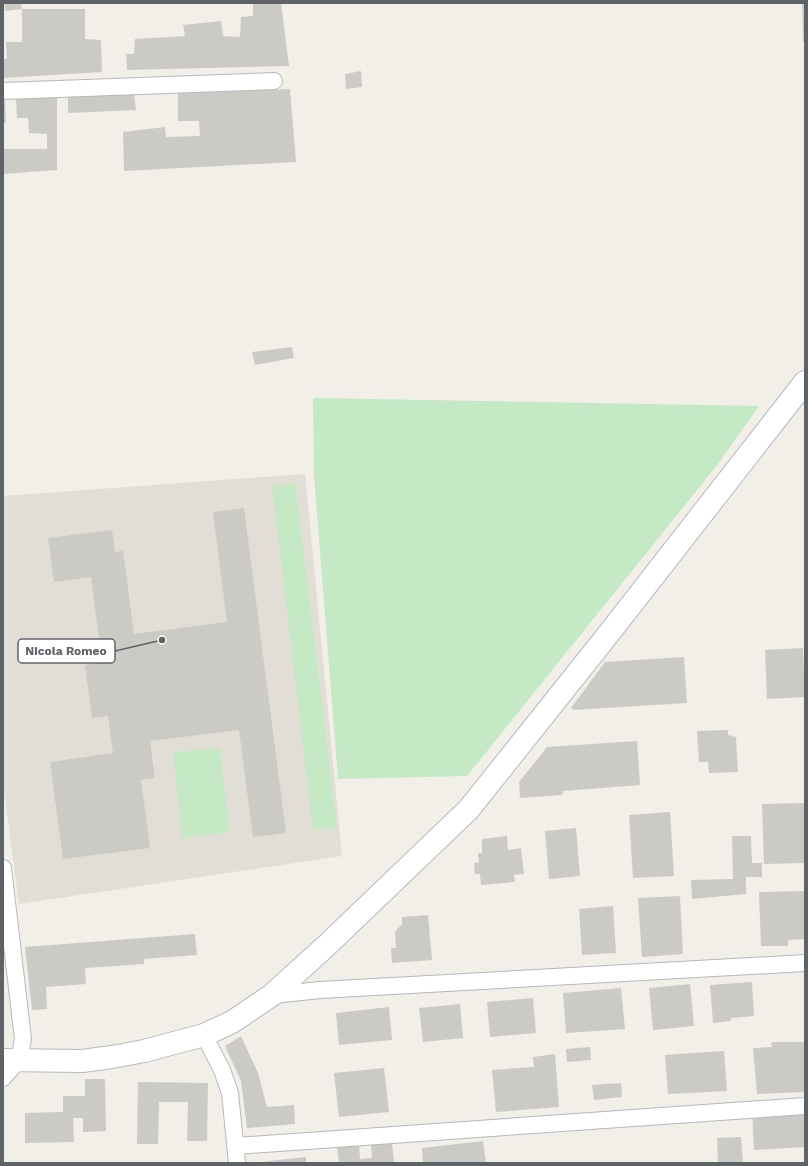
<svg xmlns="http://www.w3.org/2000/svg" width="808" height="1166" viewBox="0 0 808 1166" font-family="'Work Sans',sans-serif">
<rect width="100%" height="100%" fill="#f1efe8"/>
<path fill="#e1ded6" d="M 305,474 L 342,856 L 19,904 L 3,783 L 3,496 Z"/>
<path fill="#c5e8c5" d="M 313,398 L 759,406 L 718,464 L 467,776 L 338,779 L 314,475 Z
M 295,483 L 337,828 L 313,830 L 272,486 Z
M 220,748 L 229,832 L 182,838 L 173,752 Z"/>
<path fill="#cccac5" d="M 4,3 L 21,3 L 22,9 L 5,11 Z
M 253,3 L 281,3 L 289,66 L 127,70 L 126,54 L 134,54 L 135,39 L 185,36 L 183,25 L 221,21 L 223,36 L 240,37 L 241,17 L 253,16 Z
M 802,3 L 805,3 L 805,42 L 803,42 Z
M 22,9 L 85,9 L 85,39 L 101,40 L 102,72 L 3,78 L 3,59 L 7,59 L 6,42 L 22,42 Z
M 361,71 L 362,87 L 346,89 L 345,74 Z
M 290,89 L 296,162 L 124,171 L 123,132 L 165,127 L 166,137 L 200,136 L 199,121 L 178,121 L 178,93 Z
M 134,94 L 136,110 L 68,113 L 68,97 Z
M 57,95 L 57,170 L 3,174 L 3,149 L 47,149 L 47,134 L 29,133 L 28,118 L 17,118 L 16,99 Z
M 3,99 L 5,99 L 6,123 L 3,123 Z
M 292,347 L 294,358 L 255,365 L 252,352 Z
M 244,508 L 286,833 L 253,837 L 239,730 L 150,741 L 155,778 L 141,780 L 150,848 L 63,859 L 50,762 L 113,753 L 108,716 L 92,718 L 85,665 L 102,663 L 91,577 L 54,582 L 48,538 L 112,530 L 115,552 L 123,551 L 134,634 L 227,622 L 213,512 Z
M 803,648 L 805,697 L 767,699 L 765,650 Z
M 684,657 L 687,703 L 574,710 L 571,708 L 605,662 Z
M 728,730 L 728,735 L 736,737 L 738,772 L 709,773 L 708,762 L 699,762 L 697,731 Z
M 637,741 L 640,785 L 563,791 L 562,795 L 520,798 L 519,782 L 547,747 Z
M 805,803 L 805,863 L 764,864 L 762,804 Z
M 670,812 L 674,876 L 633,878 L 629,815 Z
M 576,828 L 580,876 L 549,879 L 545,831 Z
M 507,836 L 508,850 L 521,848 L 524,874 L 514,875 L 515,882 L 481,885 L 480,874 L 475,874 L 474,863 L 479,862 L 478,853 L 482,853 L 482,839 Z
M 732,836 L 751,836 L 752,863 L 762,863 L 762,877 L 746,877 L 746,894 L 692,899 L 691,880 L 733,879 Z
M 805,891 L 805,939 L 788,940 L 788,946 L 761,946 L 759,892 Z
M 680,896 L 683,954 L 642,957 L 638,898 Z
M 613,906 L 616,953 L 582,955 L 579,909 Z
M 428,915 L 432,960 L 392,963 L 391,948 L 396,948 L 395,932 L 402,924 L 402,917 Z
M 195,934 L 197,955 L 144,959 L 144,964 L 85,968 L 86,984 L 46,987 L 47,1009 L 32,1010 L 25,947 Z
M 752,982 L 754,1016 L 731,1018 L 731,1021 L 713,1023 L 710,985 Z
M 690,984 L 694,1026 L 653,1030 L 649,988 Z
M 621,988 L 625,1029 L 566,1033 L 563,993 Z
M 533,998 L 536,1033 L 490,1037 L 487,1002 Z
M 460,1004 L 463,1038 L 423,1042 L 419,1008 Z
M 389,1007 L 392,1040 L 339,1045 L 336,1013 Z
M 241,1036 L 258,1073 L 267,1107 L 294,1105 L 295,1124 L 247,1128 L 241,1081 L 225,1046 Z
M 771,1042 L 805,1042 L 805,1092 L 757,1094 L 753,1048 L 772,1047 Z
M 590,1047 L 591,1060 L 567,1062 L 566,1049 Z
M 724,1051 L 727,1091 L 668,1094 L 665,1055 Z
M 555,1054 L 559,1107 L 496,1112 L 492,1070 L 534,1067 L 533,1057 Z
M 384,1068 L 389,1112 L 339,1117 L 334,1073 Z
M 85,1079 L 105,1079 L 106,1131 L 83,1132 L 83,1118 L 73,1118 L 74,1142 L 25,1143 L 25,1113 L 63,1112 L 63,1096 L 85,1096 Z
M 138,1082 L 208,1083 L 207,1141 L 187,1141 L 188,1102 L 159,1102 L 158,1144 L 137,1144 Z
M 621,1083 L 622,1097 L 594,1100 L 592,1085 Z
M 805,1108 L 805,1147 L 754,1150 L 752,1111 Z
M 741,1137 L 743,1162 L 718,1163 L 717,1138 Z
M 483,1141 L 486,1163 L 423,1163 L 422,1148 Z
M 392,1143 L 394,1163 L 339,1163 L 337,1146 L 359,1144 L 360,1159 L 372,1158 L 371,1145 Z
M 306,1157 L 306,1163 L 260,1163 L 260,1162 Z"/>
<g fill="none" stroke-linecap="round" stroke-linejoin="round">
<defs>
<path id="street" d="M 3,91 L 274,81
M 3,868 L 23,1039 L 19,1060 L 3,1078
M 272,995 L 320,990 L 805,963
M 204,1035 L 222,1070 L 230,1093 L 237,1163
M 235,1146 L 805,1106"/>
<path id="secondary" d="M 3,1060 L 82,1061 L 112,1057 L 144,1051 L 204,1035 L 232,1022 L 272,995 L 326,946 L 469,809 L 610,632 L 805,382"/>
</defs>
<use href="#street" stroke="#b5b8bc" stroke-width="18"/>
<use href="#secondary" stroke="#b6babf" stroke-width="24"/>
<use href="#street" stroke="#fff" stroke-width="16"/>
<use href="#secondary" stroke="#fff" stroke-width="22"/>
</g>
<path fill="none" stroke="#5f6368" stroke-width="1.5" d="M162 640L115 651"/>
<circle fill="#5f6368" stroke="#fff" stroke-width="1.5" cx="162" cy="640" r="4"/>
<rect fill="#fff" stroke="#5f6368" stroke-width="1.5" x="18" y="639" width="97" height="24" rx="4"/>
<g font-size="12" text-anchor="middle" font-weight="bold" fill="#5f6368">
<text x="66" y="655">Nicola Romeo</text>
</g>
<rect width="808" height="1166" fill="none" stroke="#5f6368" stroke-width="8"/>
</svg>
